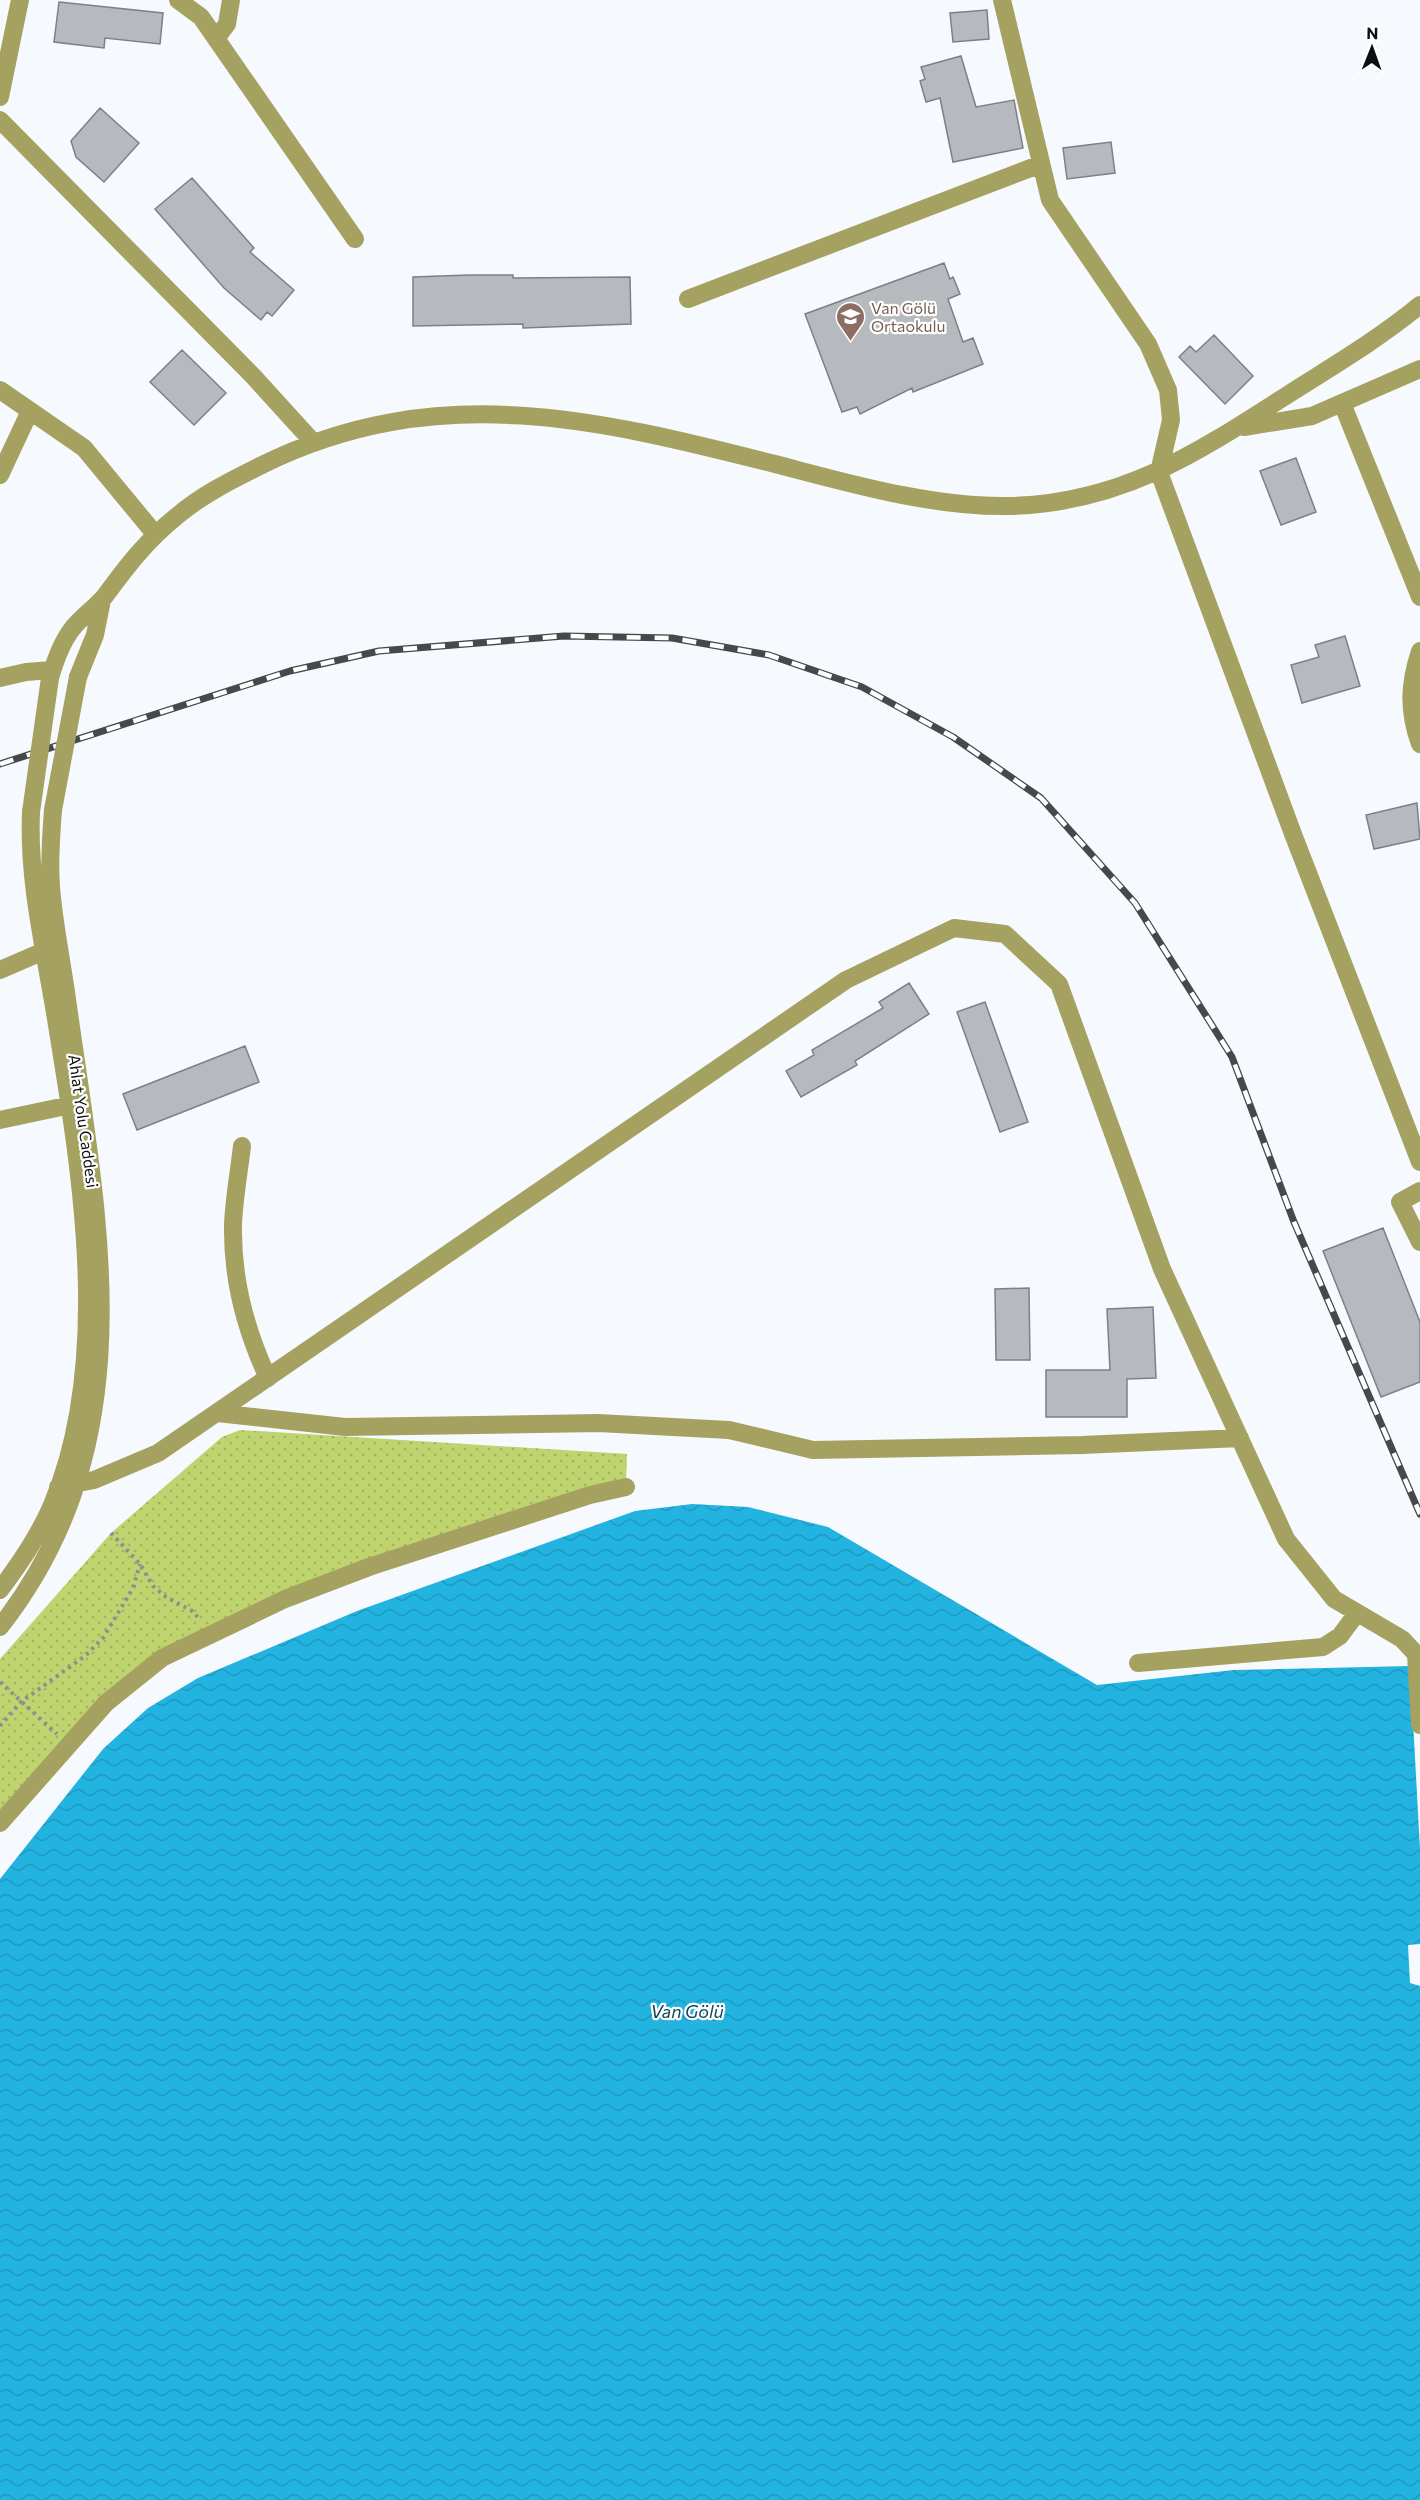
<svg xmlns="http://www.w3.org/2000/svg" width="1420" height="2500" viewBox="0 0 1420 2500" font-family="Commissioner,sans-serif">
<defs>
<pattern id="grass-dots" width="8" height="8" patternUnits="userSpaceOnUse" patternTransform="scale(1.5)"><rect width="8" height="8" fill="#bfd36f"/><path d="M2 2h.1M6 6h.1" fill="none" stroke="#a3b45f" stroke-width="1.8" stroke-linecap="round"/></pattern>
<pattern id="water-waves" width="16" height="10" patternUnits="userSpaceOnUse" patternTransform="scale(1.5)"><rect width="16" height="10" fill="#22b3e0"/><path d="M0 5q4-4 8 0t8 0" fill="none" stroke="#1e99bf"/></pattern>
</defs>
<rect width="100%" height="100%" fill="#f6fafe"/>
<path fill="url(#grass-dots)" d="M 240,1430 L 627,1454 L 626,1487 L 369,1567 L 162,1658 L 0,1823 L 0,1659 L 111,1533 L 222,1437 Z"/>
<path fill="url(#water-waves)" d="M 692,1504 L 748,1507 L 828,1527 L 1097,1685 L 1234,1670 L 1410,1666 L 1420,1849 L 1420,1944 L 1408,1945 L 1410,1983 L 1420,1986 L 1420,2500 L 0,2500 L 0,1879 L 103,1749 L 148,1708 L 198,1678 L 357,1611 L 635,1511 Z"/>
<path fill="#b6b9bd" stroke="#7d8084" stroke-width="1.5" d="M 59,2 L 163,13 L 160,44 L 105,38 L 104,48 L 54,42 Z
M 987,10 L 989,39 L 953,42 L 950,13 Z
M 961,56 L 976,107 L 1014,100 L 1023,148 L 953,162 L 940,98 L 926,102 L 920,81 L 925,79 L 921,67 Z
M 100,108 L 139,143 L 104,182 L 76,157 L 71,141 Z
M 1111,142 L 1115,173 L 1067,179 L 1063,148 Z
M 192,178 L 254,248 L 250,252 L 294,290 L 272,316 L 267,312 L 261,320 L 224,288 L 155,209 Z
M 944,263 L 950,279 L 953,277 L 960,294 L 948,299 L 963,342 L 973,338 L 983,364 L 913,392 L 912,388 L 860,414 L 857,407 L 842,412 L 805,314 Z
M 469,275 L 513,275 L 513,278 L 630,277 L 631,324 L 523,328 L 523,324 L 413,326 L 413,277 Z
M 1214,335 L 1253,376 L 1225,404 L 1179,357 L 1190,346 L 1196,352 Z
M 182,350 L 226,393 L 194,425 L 150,382 Z
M 1296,458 L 1316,512 L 1281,525 L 1260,471 Z
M 1345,636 L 1360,686 L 1302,703 L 1291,665 L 1319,657 L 1315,645 Z
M 1417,803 L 1420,839 L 1374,849 L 1366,815 Z
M 909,983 L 929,1014 L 855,1061 L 857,1065 L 801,1097 L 786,1071 L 814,1055 L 812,1050 L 883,1008 L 879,1002 Z
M 985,1002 L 1028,1122 L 1000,1132 L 957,1012 Z
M 245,1046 L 259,1082 L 137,1130 L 123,1094 Z
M 1383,1228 L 1420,1322 L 1420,1382 L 1381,1397 L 1323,1251 Z
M 1029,1288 L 1030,1360 L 996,1360 L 995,1289 Z
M 1153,1307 L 1156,1378 L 1127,1379 L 1127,1417 L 1046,1417 L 1046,1370 L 1110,1370 L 1107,1309 Z"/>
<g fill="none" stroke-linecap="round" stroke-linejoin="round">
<path stroke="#8c8f92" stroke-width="4" stroke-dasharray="3 4.5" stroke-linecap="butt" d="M 111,1533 L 140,1564 L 153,1586 L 166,1597 L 194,1612 L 200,1621
M 0,1682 L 57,1734
M 0,1726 L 21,1702 L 85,1656 L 103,1638 L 133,1588 L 140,1564"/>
<path stroke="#a5a161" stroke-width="18" d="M 178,0 L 201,17 L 355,239
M 1002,0 L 1050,200 L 1148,344 L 1168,390 L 1171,420 L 1159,472 L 1293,834 L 1420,1162
M 216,39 L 227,24 L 231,0
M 0,97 L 20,0
M 0,120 L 253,376 L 313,442
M 688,299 L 1041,164
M 0,390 L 84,448 L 155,534
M 1342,403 L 1420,597
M 1244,427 L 1312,416 L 1420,369
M 0,475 L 30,411
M 1420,651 C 1409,684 1408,711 1420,744
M 78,677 L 95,635 L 102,600
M 0,678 L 26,672 L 52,670
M 50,678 C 55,661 61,643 72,629 C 81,617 95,608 105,596 C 127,566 147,540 177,516 C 203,494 232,480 262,465 C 436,379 598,419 775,464 C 848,483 934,508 1010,506 C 1124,503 1200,451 1292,392 C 1336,364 1380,338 1420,305
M 0,970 L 44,951
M 0,1120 L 80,1103
M 242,1146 C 239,1172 234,1199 233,1225 C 232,1278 246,1331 268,1378
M 1420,1191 L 1400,1202 L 1420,1242
M 217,1413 L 345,1427 L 598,1423 L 729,1430 L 813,1450 L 1082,1445 L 1240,1438
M 58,1487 L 94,1480 L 158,1453 L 846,980 L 954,928 L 1005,934 L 1059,984 L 1162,1269 L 1286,1539 L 1334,1599 L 1402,1639 L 1416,1654 L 1420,1725
M 0,1590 C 20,1563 38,1537 52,1505 C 114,1358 80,1166 55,1013 C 44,946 28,880 31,812
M 0,1627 C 149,1437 97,1217 67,999 C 62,962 54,925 51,887 C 49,862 51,835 53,810
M 1138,1663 L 1323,1647 L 1340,1636 L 1357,1613
M 0,1823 L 106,1703 L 162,1658 L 285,1599 L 369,1567 L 590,1495 L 626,1487"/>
<defs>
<path id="rail" d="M 0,764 L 290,671 L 379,651 L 564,636 L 672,638 L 769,655 L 862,687 L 953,737 L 1041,798 L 1135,903 L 1232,1057 L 1294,1222 L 1420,1514"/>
</defs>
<use href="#rail" stroke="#46484a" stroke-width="7"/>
<use href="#rail" stroke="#fff" stroke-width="4.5" stroke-dasharray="14" stroke-linecap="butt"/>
<path stroke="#a5a161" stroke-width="18" d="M 53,810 L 78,677
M 31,812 L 50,678"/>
</g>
<defs>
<symbol id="school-pin" viewBox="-11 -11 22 30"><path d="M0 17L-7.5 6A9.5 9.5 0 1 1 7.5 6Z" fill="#8d6e63" stroke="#fff"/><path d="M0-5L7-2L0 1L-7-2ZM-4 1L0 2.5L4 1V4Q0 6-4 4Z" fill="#fff"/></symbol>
</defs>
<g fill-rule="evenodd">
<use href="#school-pin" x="834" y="300" width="33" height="45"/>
</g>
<g text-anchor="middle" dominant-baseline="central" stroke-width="4.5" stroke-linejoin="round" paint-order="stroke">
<g font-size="16" fill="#785e54" stroke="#fff" text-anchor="start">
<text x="871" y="307">Van Gölü<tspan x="871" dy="18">Ortaokulu</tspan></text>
</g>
<g font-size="16" fill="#0e0f11" stroke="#fff">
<text transform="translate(84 1121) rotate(82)">Ahlat Yolu Caddesi</text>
</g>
<g font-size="18" font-style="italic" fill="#10485a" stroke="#fff">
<text x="687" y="2011">Van Gölü</text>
</g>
</g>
<g transform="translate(1372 48) rotate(1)" stroke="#ffffff" stroke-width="4.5" paint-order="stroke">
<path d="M0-4.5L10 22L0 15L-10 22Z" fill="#0e0f11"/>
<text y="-9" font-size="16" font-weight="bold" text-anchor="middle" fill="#0e0f11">N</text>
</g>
</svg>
